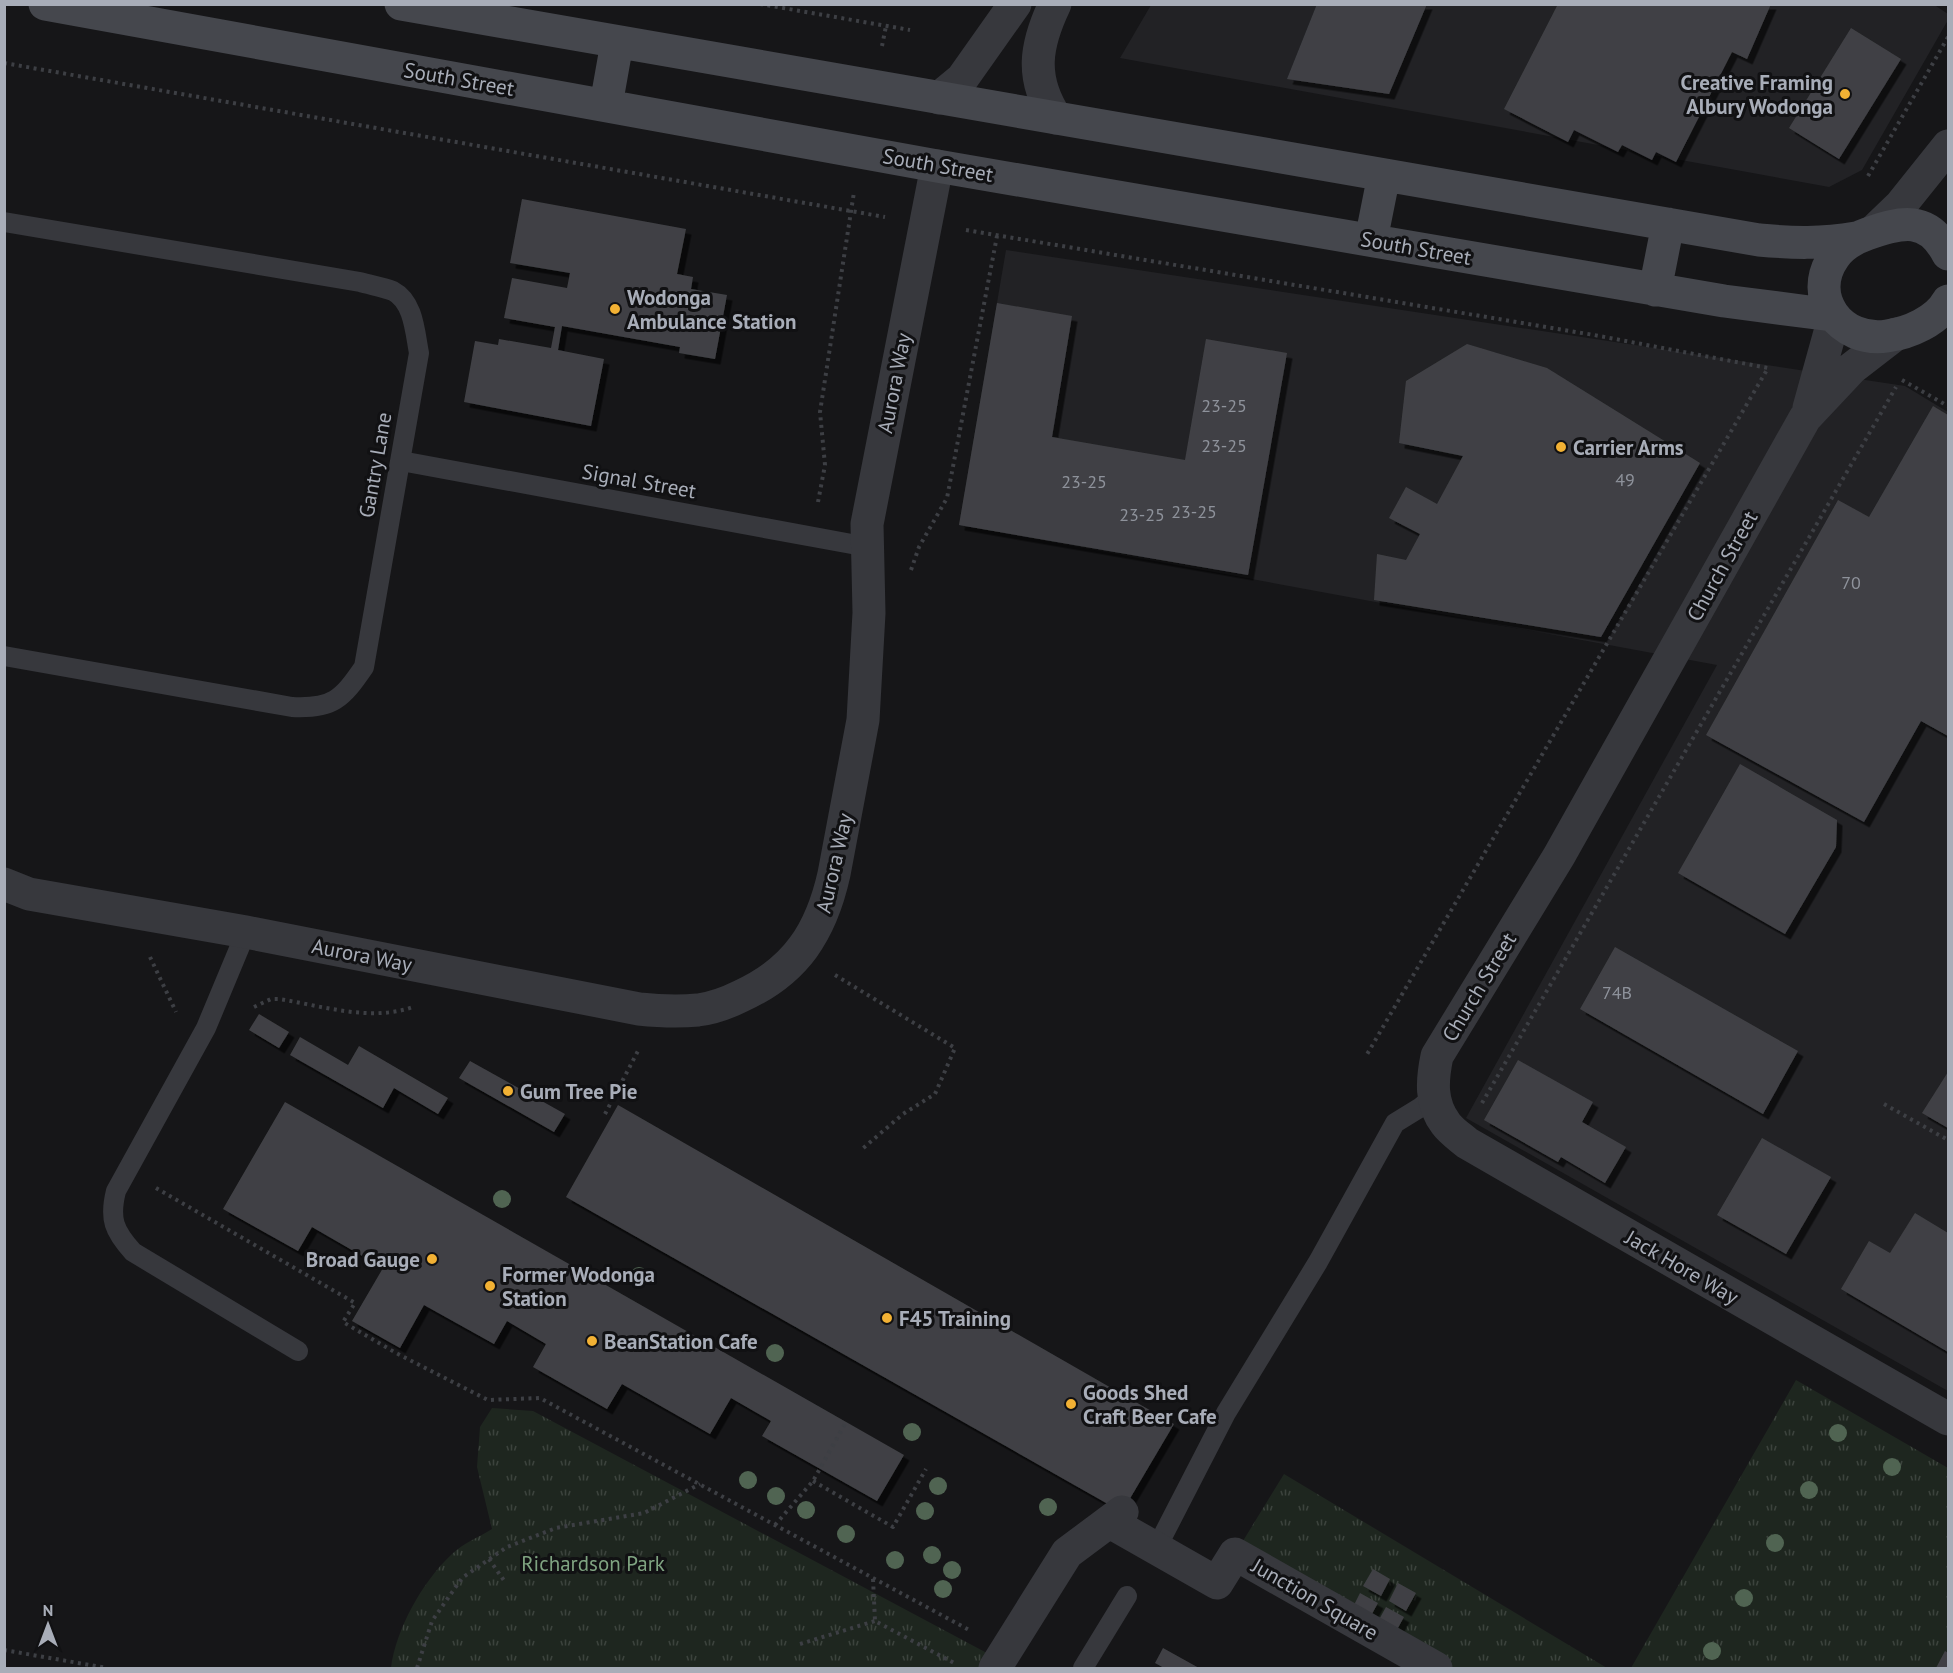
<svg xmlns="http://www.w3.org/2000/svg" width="1953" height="1673" viewBox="0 0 1953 1673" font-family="'PT Sans',sans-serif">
<defs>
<pattern id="park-tufts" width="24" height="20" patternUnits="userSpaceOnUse" patternTransform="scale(1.5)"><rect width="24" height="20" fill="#1e261f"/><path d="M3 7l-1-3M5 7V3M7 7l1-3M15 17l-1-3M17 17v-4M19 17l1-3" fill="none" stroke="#3c433d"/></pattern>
<filter id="shadow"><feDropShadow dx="5.5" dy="5.5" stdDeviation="0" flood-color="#0009"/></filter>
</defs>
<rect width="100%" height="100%" fill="#161618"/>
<path fill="#222225" d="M 1933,4 L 1948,14 L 1948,20 L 1862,170 L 1829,187 L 1120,58 L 1151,5 Z
M 1006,250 L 1905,386 L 1948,412 L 1948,1391 L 1466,1118 L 1717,665 L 959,525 Z"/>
<path fill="url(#park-tufts)" d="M 1796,1380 L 1948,1468 L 1948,1668 L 1631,1668 Z
M 492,1408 L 533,1411 L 1000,1660 L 995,1668 L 391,1668 C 396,1629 422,1582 452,1554 C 462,1544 479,1537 492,1529 L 477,1467 L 480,1427 Z
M 1284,1474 L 1607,1668 L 1436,1668 L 1235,1554 Z"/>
<path fill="#404145" filter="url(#shadow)" d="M 1317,4 L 1427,4 L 1389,94 L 1287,79 Z
M 1558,4 L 1771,4 L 1747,59 L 1732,52 L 1676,162 L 1656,152 L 1652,160 L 1622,145 L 1618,152 L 1574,130 L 1568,142 L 1504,109 Z
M 1851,28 L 1901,59 L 1839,159 L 1789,128 Z
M 522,199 L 686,229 L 677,274 L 693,277 L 691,289 L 727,295 L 715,359 L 679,353 L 680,347 L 562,326 L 558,350 L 604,359 L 591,426 L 464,402 L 475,341 L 498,345 L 499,339 L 551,348 L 555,327 L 504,318 L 512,278 L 567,288 L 570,273 L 510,263 Z
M 997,303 L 1072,316 L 1052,437 L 1185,460 L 1206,339 L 1287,353 L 1248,575 L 959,525 Z
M 1467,344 L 1547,368 L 1700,463 L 1601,637 L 1374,600 L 1377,554 L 1406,560 L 1420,534 L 1389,518 L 1406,487 L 1437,504 L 1463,456 L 1399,443 L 1406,381 Z
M 1933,406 L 1948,415 L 1948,736 L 1921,721 L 1864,822 L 1706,735 L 1838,500 L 1869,517 Z
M 1740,764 L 1837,820 L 1836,847 L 1785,934 L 1678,873 Z
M 1615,947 L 1798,1051 L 1763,1114 L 1580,1009 Z
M 259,1014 L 289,1032 L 279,1048 L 249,1030 Z
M 300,1037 L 348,1065 L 359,1046 L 448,1098 L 438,1114 L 394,1088 L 383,1108 L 290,1055 Z
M 1518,1060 L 1593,1102 L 1582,1122 L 1626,1147 L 1605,1183 L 1561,1157 L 1558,1162 L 1484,1120 Z
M 470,1061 L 565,1114 L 554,1132 L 459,1078 Z
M 1948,1072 L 1948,1128 L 1922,1113 Z
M 285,1102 L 904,1455 L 877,1501 L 762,1436 L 771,1421 L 731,1398 L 710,1434 L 622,1384 L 607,1409 L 533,1367 L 546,1344 L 507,1321 L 494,1344 L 424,1305 L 400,1348 L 352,1321 L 383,1268 L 312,1227 L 298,1251 L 223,1209 Z
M 618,1105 L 1174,1424 L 1122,1512 L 566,1197 Z
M 1762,1138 L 1831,1177 L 1786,1254 L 1717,1215 Z
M 1915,1213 L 1948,1233 L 1948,1352 L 1841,1289 L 1869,1241 L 1890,1253 Z
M 1373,1569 L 1390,1579 L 1381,1596 L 1363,1586 Z
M 1398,1583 L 1416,1593 L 1406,1611 L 1389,1601 Z
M 1360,1593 L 1378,1603 L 1368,1621 L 1351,1611 Z
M 1386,1607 L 1404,1617 L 1394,1635 L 1376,1625 Z
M 1163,1648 L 1199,1668 L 1164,1668 L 1155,1663 Z
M 1945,1651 L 1948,1653 L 1948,1668 L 1936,1668 Z"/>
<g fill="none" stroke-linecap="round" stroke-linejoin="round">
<path stroke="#3d3f44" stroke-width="4" stroke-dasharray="3 4.5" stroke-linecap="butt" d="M 760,4 L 910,30
M 882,46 L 886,26
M 4,63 L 885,217
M 1868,176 L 1948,37
M 966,230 L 1594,335 L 1768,368 L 1366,1056
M 1902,380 L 1948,406
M 818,502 L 825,465 L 820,412 L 854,192
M 911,570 L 919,547 L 947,498 L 997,236
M 150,957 L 176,1012
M 835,975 L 955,1048 L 935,1094 L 903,1114 L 861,1150
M 254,1007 L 271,999 L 279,999 C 323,1006 370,1022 413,1007
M 1482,1103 L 1896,387
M 1884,1104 L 1948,1140
M 605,1114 L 639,1049
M 156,1188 L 355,1303 L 343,1322 L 396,1353 L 488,1400 L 540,1398 L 971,1631
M 813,1481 L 893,1527 L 926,1469
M 775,1525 L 813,1481 L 846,1422
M 489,1559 L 505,1582
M 873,1579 L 875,1621 L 956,1664
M 800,1644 L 875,1621
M 4,1650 L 107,1668
M 417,1668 L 432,1621 L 462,1578 L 507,1547 L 556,1528 L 644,1513 L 700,1484"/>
<path stroke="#37383d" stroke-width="20" d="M 4,222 L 360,282 C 370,285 383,287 393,291 C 414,302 415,333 419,353 L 364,667 C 342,699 333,709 292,707 L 4,656
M 401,461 L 868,547
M 246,932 L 206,1028 L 116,1191 C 109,1219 114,1231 133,1252 L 298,1351
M 1156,1549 L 1226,1413 L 1318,1262 L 1395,1123 L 1421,1107 L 1433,1097
M 1083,1668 L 1127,1596"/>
<path stroke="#37383d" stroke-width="33" d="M 1055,4 C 1035,46 1030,78 1056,118
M 939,98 L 962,79 L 1015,4
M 1874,231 L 1900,206 L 1948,146
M 1896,334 L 1852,368 L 1805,418 L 1559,856 L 1437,1056 C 1432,1080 1430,1103 1446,1124 C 1451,1131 1460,1137 1467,1143 L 1948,1419
M 1809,408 L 1834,318
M 4,884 L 29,894 L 246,932 L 639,1009 C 658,1011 678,1012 698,1010 C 714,1008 727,1003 741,996 C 796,971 821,932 834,874 L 863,720 L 869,613 L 867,524 L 937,166
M 995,1668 L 1067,1553 L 1122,1512 L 1115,1525 L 1217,1583 L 1235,1554 L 1436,1668"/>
<path stroke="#45474d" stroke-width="33" d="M 45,4 L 937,166 L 1724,301 L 1832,315
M 401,4 L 1759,240 C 1792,243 1822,244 1856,238
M 606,105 L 617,43
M 1371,240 L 1384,175
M 1948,254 C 1928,215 1901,222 1867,234 C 1853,239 1842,245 1834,257 C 1806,297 1841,343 1887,336 C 1909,333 1937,321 1948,301
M 1655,290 L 1668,224"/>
</g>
<g fill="#506452">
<circle cx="502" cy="1199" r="9"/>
<circle cx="639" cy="1276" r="9"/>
<circle cx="775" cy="1353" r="9"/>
<circle cx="912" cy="1432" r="9"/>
<circle cx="1838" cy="1433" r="9"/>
<circle cx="1892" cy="1467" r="9"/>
<circle cx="748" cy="1480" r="9"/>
<circle cx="938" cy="1486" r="9"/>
<circle cx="1809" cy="1490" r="9"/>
<circle cx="776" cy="1496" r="9"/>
<circle cx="1048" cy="1507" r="9"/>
<circle cx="806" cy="1510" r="9"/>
<circle cx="925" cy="1511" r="9"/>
<circle cx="846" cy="1534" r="9"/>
<circle cx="1775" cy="1543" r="9"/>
<circle cx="932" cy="1555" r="9"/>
<circle cx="895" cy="1560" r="9"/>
<circle cx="952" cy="1570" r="9"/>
<circle cx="943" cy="1589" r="9"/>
<circle cx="1744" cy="1598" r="9"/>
<circle cx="1712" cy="1651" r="9"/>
</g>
<g fill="#f2b134" stroke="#111113" stroke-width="2">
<circle cx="1845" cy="94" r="6"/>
<circle cx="615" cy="309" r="6"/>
<circle cx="1561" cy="447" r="6"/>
<circle cx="508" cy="1091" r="6"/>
<circle cx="432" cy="1259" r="6"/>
<circle cx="490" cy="1286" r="6"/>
<circle cx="887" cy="1318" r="6"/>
<circle cx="592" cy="1341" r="6"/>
<circle cx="1071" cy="1404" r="6"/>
</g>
<g text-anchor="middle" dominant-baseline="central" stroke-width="6" stroke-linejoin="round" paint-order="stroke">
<g font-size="18" fill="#8e929b">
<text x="1224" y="405">23-25</text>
<text x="1224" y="445">23-25</text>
<text x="1625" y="479">49</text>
<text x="1084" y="481">23-25</text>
<text x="1194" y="511">23-25</text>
<text x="1142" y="514">23-25</text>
<text x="1851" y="582">70</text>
<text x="1617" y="992">74B</text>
</g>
<g font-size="21" fill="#a8adb8" stroke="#111113">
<text transform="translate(459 79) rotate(10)">South Street</text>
<text transform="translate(938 165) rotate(10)">South Street</text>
<text transform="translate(1416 248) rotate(10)">South Street</text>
<text transform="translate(894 383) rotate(-79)">Aurora Way</text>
<text transform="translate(375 465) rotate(-80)">Gantry Lane</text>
<text transform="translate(639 481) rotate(10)">Signal Street</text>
<text transform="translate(1722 566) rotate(-61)">Church Street</text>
<text transform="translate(834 863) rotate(-77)">Aurora Way</text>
<text transform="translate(362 955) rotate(11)">Aurora Way</text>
<text transform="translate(1479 987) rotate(-59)">Church Street</text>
<text transform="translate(1682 1267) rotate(30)">Jack Hore Way</text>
<text transform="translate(1315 1599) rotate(30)">Junction Square</text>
</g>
<g font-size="21" font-weight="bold" fill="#a8adb8" stroke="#111113" text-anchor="start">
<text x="1833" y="82" text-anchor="end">Creative Framing<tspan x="1833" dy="24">Albury Wodonga</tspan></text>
<text x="627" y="297">Wodonga<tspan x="627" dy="24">Ambulance Station</tspan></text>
<text x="1573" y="447">Carrier Arms</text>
<text x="520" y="1091">Gum Tree Pie</text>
<text x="420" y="1259" text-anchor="end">Broad Gauge</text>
<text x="502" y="1274">Former Wodonga<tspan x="502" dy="24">Station</tspan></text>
<text x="899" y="1318">F45 Training</text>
<text x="604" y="1341">BeanStation Cafe</text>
<text x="1083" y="1392">Goods Shed<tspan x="1083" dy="24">Craft Beer Cafe</tspan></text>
</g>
<g font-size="21" fill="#7fa381" stroke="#111113">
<text x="593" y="1563">Richardson Park</text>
</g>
</g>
<rect width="1953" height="1673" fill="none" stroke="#a8adb8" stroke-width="12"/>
<g transform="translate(48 1625)" stroke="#111113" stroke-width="4.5" paint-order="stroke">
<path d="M0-4.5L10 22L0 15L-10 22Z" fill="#a8adb8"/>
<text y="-9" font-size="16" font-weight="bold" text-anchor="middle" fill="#a8adb8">N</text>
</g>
</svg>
